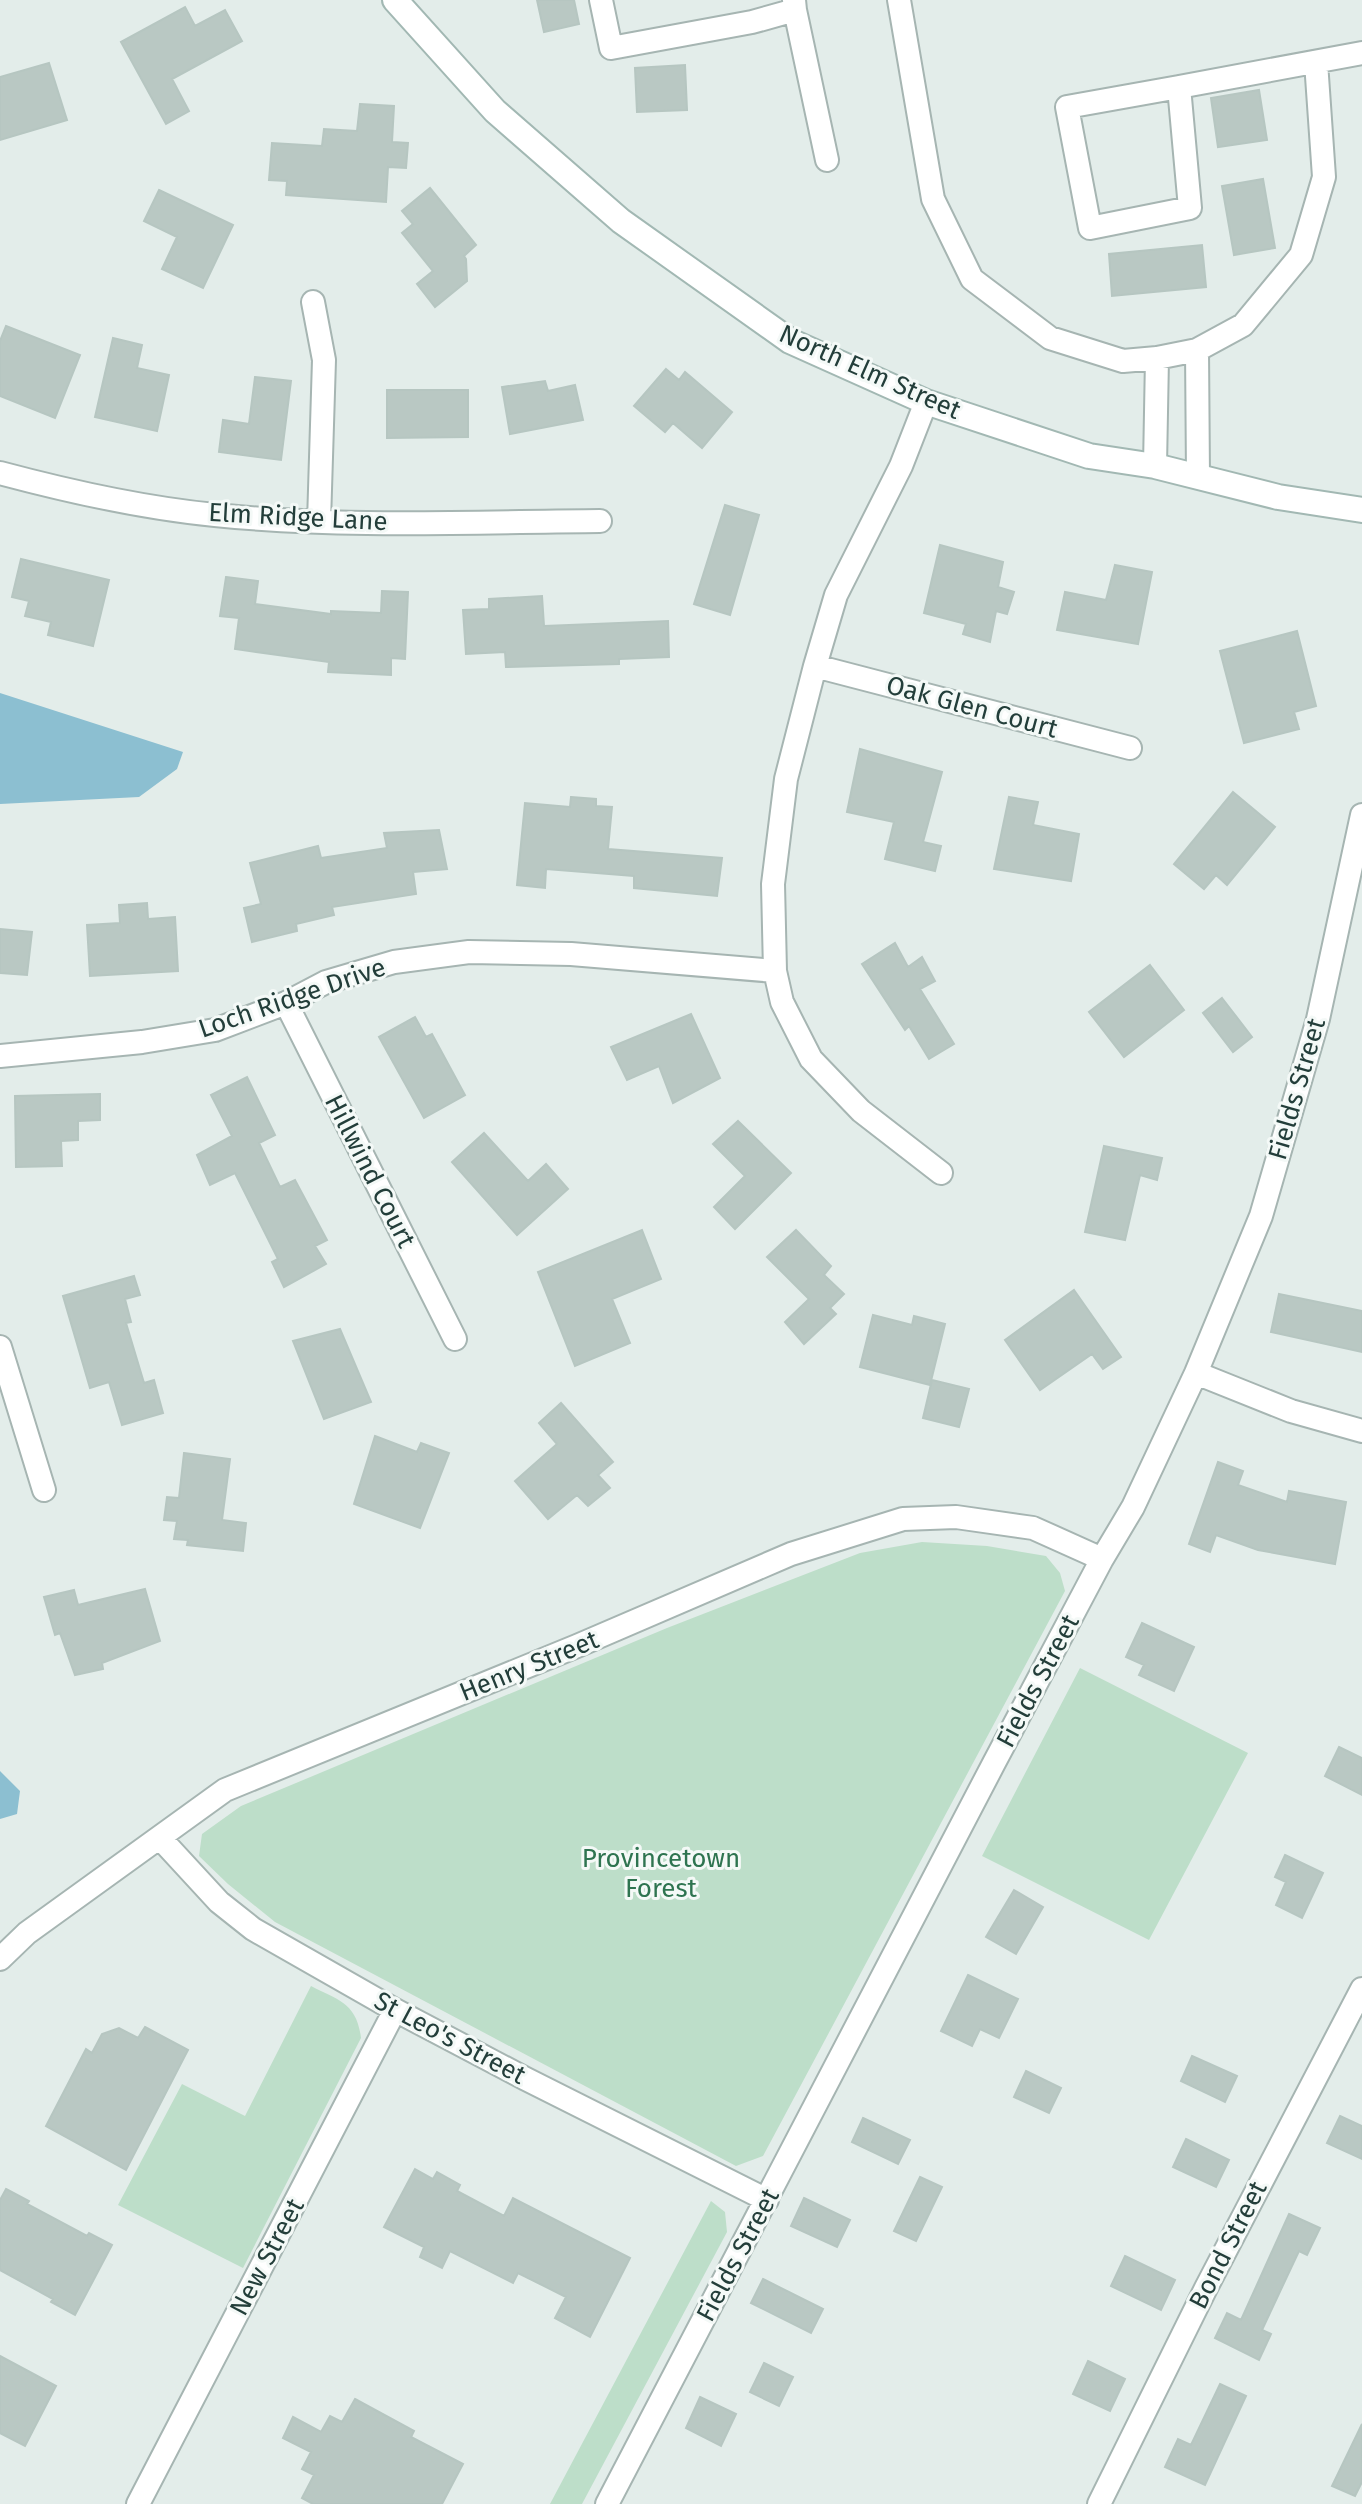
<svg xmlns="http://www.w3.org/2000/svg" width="1362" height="2504" viewBox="0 0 1362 2504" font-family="'Fira Sans',sans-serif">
<rect width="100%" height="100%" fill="#e3edea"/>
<path fill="#bddec9" d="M 922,1542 L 987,1546 L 1046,1556 L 1060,1573 L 1065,1591 L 763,2156 L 736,2166 L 275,1922 L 228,1884 L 199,1856 L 202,1834 L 241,1806 L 667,1628 L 860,1553 Z
M 1080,1668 L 1248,1753 L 1149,1940 L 982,1856 Z
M 311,1986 C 338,2000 357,2003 361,2038 L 243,2268 L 118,2205 L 182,2084 L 245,2116 Z
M 711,2201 L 725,2212 L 727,2232 L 582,2504 L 550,2504 Z"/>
<path fill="#8cbfd1" d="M 0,693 L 183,752 L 177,769 L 139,797 L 0,804 Z
M 0,1771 L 20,1791 L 17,1814 L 0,1819 Z"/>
<path fill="#b9c8c3" stroke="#b6c6c1" stroke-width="2" d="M 537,0 L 574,0 L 579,24 L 544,32 Z
M 185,7 L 195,26 L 225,10 L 242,41 L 172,79 L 189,111 L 166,124 L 121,42 Z
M 49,63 L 67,120 L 0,140 L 0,77 Z
M 685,65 L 687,110 L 637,112 L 635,68 Z
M 1259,90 L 1267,140 L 1218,147 L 1211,98 Z
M 360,104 L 394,106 L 392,142 L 408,143 L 406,168 L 388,167 L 386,202 L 286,195 L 287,181 L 269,180 L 272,143 L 322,146 L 324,129 L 357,131 Z
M 1263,179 L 1275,248 L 1234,255 L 1222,186 Z
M 430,188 L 476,245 L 464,256 L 466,259 L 467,281 L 435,307 L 417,284 L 433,271 L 402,233 L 413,224 L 402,211 Z
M 159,190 L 233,225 L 203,288 L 162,269 L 177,237 L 144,221 Z
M 1202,245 L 1206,287 L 1112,296 L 1109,254 Z
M 6,326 L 80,355 L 55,418 L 0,396 L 0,341 Z
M 113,338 L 142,345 L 137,368 L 169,375 L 157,431 L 95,417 Z
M 666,369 L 679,380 L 685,372 L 732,412 L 702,448 L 673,423 L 665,432 L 634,406 Z
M 255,377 L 291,381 L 281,460 L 219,452 L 223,420 L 249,424 Z
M 545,381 L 548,391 L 575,385 L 583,420 L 510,434 L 502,387 Z
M 387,390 L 468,390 L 468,437 L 387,438 Z
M 725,505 L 759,515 L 730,615 L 694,604 Z
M 940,545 L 1003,562 L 998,587 L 1014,592 L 1007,614 L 996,611 L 990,642 L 963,634 L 966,624 L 924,613 Z
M 21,559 L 109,580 L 93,646 L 48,635 L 51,622 L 25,616 L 29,601 L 12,597 Z
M 1115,565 L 1152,572 L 1138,644 L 1057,630 L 1065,592 L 1106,600 Z
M 226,577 L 258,581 L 255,604 L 331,614 L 331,611 L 381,613 L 382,591 L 408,592 L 405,659 L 391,658 L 391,675 L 328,672 L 329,662 L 235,649 L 239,618 L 220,616 Z
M 542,596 L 544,626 L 668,621 L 669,657 L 619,659 L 619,664 L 506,667 L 505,652 L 466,654 L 463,610 L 489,609 L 489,599 Z
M 1297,631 L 1316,706 L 1294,712 L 1299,729 L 1244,743 L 1220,651 Z
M 860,749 L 942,772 L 923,842 L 941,846 L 935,871 L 885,859 L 894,822 L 847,812 Z
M 1233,792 L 1275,827 L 1227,885 L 1216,875 L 1204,889 L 1174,864 Z
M 571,797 L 596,799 L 596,806 L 612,807 L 608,849 L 722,858 L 717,896 L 634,888 L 634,876 L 546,869 L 545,888 L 517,885 L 525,803 L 570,807 Z
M 1009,797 L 1038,802 L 1033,825 L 1079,834 L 1071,881 L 994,869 Z
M 439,830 L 447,869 L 413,872 L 416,894 L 332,907 L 334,915 L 296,924 L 297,931 L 252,942 L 244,908 L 261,904 L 250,863 L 318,846 L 321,858 L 387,848 L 384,833 Z
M 147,903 L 148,919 L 175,917 L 178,971 L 90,976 L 87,925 L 120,923 L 119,905 Z
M 0,929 L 32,932 L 27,975 L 0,973 Z
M 895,943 L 908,967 L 922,957 L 935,981 L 920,989 L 954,1044 L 929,1059 L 909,1026 L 905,1030 L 862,964 Z
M 1150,965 L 1184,1010 L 1124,1057 L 1089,1012 Z
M 1222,998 L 1252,1037 L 1233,1052 L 1203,1013 Z
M 691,1014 L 720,1078 L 673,1103 L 659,1066 L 627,1080 L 611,1047 Z
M 415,1017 L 426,1037 L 432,1034 L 465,1095 L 424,1118 L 379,1037 Z
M 247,1077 L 275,1135 L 259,1143 L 280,1187 L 295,1180 L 327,1240 L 315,1246 L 326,1264 L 284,1287 L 272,1262 L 278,1259 L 235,1173 L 210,1185 L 197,1155 L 232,1136 L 211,1095 Z
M 100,1094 L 100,1120 L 78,1121 L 78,1140 L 61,1141 L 62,1166 L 16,1167 L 15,1096 Z
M 738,1121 L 791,1173 L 735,1229 L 714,1207 L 745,1176 L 713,1144 Z
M 484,1133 L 528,1181 L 546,1164 L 568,1189 L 517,1235 L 452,1162 Z
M 1104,1146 L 1162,1158 L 1157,1180 L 1140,1175 L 1125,1240 L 1085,1232 Z
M 642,1230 L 661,1279 L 612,1299 L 630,1343 L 575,1366 L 538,1272 Z
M 796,1230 L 831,1266 L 824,1275 L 844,1294 L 830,1308 L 836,1314 L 804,1344 L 785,1322 L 809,1299 L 767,1257 Z
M 134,1276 L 140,1295 L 125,1299 L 131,1322 L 126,1323 L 144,1383 L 154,1380 L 163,1413 L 122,1425 L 109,1382 L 90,1388 L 63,1296 Z
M 1074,1290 L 1121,1357 L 1103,1369 L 1092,1354 L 1040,1390 L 1005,1340 Z
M 1279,1294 L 1362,1311 L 1362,1352 L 1271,1332 Z
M 873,1315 L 912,1325 L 914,1316 L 945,1324 L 930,1385 L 860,1367 Z
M 340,1329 L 371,1402 L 324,1419 L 293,1341 Z
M 932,1380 L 969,1389 L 959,1427 L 923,1418 Z
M 561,1403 L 613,1462 L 598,1475 L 610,1488 L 588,1506 L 577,1495 L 548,1519 L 515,1481 L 557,1444 L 539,1423 Z
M 375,1436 L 417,1452 L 421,1443 L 449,1453 L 420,1528 L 354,1504 Z
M 184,1453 L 230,1459 L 222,1520 L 246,1523 L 243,1551 L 187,1545 L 188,1540 L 174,1539 L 177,1521 L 164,1520 L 167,1497 L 179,1498 Z
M 1218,1462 L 1243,1471 L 1238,1485 L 1287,1502 L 1289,1491 L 1346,1502 L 1335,1564 L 1258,1550 L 1216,1535 L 1210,1552 L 1189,1544 Z
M 145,1589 L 160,1641 L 102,1663 L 103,1669 L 75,1675 L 60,1633 L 55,1635 L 44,1597 L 74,1590 L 78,1605 Z
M 1142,1623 L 1194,1647 L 1174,1691 L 1139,1675 L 1144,1665 L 1126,1657 Z
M 1339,1747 L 1362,1758 L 1362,1795 L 1325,1776 Z
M 1285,1855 L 1323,1873 L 1302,1918 L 1276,1905 L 1286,1882 L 1275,1877 Z
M 1014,1890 L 1043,1907 L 1016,1954 L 986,1937 Z
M 968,1975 L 1018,1999 L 999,2038 L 980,2029 L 972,2046 L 941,2031 Z
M 145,2027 L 188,2050 L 126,2170 L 46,2126 L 86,2049 L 92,2053 L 102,2034 L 119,2028 L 138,2038 Z
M 1192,2056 L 1237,2076 L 1225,2102 L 1181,2081 Z
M 1026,2071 L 1061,2088 L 1049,2113 L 1014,2097 Z
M 1340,2116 L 1362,2126 L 1362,2159 L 1327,2143 Z
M 863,2118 L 910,2140 L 898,2164 L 852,2142 Z
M 1186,2139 L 1229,2160 L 1216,2187 L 1173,2167 Z
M 415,2169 L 433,2179 L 437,2172 L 460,2185 L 457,2191 L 504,2216 L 513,2198 L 630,2258 L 590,2337 L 555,2318 L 566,2297 L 518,2273 L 513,2283 L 450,2251 L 442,2268 L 420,2257 L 424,2247 L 384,2227 Z
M 920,2177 L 942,2187 L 916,2241 L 894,2231 Z
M 6,2189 L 29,2201 L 27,2204 L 87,2236 L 89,2233 L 112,2245 L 75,2315 L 51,2302 L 53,2299 L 0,2270 L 0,2200 Z
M 804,2198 L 850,2220 L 837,2247 L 791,2226 Z
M 1289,2214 L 1320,2228 L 1307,2255 L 1299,2251 L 1262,2330 L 1271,2334 L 1259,2360 L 1215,2338 L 1227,2313 L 1241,2320 Z
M 1125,2256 L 1175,2280 L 1161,2310 L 1111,2286 Z
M 763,2279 L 823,2309 L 811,2333 L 751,2303 Z
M 0,2356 L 56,2386 L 25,2446 L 0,2433 Z
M 1088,2361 L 1125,2379 L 1110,2411 L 1073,2394 Z
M 764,2363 L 793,2377 L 779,2406 L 750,2392 Z
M 1220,2384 L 1246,2396 L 1205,2485 L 1165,2467 L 1178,2439 L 1191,2445 Z
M 700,2397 L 736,2414 L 721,2446 L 686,2428 Z
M 355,2399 L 414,2431 L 411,2437 L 463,2464 L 442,2504 L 313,2504 L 302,2498 L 314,2475 L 302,2469 L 311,2452 L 283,2438 L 293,2417 L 321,2432 L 330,2416 L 342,2422 Z
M 1362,2424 L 1362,2482 L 1355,2496 L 1332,2486 Z"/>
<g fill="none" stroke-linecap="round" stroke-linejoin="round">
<defs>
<path id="minor" d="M 601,0 L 611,48 L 752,22 L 795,10 L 794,0
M 899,0 L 933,199 L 972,279 L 1050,338 L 1123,361 L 1157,358 L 1197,350 L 1243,325 L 1301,255 L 1324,177 L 1316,62
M 795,10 L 827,160
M 1179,87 L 1190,208 L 1090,228 L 1067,107 Z
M 1179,87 L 1362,53
M 313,302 L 324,360 L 319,522
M 1197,350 L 1198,477
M 926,402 L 901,466 L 836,595 L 815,666 L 786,779 L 773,884 L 775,971 L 782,1002 L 811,1059 L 861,1111 L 941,1173
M 1155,466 L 1157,358
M 0,473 C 71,492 142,508 215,515 C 342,528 472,522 600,521
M 815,666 L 1130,748
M 286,1003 L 455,1339
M 0,1056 L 142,1042 L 215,1030 L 286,1003 L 326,982 L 394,962 L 469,952 L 571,954 L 775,971
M 0,1347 L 44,1490
M 1196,1373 L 1291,1411 L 1362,1431
M 160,1838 L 219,1902 L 253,1929 L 395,2010 L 526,2079 L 767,2200
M 0,1959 L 27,1933 L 225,1790 L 577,1646 L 791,1554 L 903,1519 L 956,1517 L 1033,1528 L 1102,1559
M 138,2504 L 395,2010
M 607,2504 L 994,1763 L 1102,1559 L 1133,1507 L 1196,1373 L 1261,1216 L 1318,1019 L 1362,815
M 1099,2504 L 1206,2288 L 1362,1989"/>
<path id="secondary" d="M 395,0 L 495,111 L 621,221 L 790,341 L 926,402 L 1089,456 L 1155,466 L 1278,497 L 1362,510"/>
</defs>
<use href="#minor" stroke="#a6b5b2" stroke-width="26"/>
<use href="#secondary" stroke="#a2b8b3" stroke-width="28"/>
<use href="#minor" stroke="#fff" stroke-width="22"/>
<use href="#secondary" stroke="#fff" stroke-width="24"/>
</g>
<g text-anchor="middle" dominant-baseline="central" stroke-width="6" stroke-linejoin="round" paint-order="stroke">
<g font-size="26" fill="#233e3a" stroke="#f4f9f7">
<text transform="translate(870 372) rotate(24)">North Elm Street</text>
<text transform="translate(298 517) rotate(3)">Elm Ridge Lane</text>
<text transform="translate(972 707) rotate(15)">Oak Glen Court</text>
<text transform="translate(292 998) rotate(-19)">Loch Ridge Drive</text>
<text transform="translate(1297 1089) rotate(-74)">Fields Street</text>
<text transform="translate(370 1171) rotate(63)">Hillwind Court</text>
<text transform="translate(529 1666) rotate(-22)">Henry Street</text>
<text transform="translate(1038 1681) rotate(-62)">Fields Street</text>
<text transform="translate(450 2038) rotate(28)">St Leo's Street</text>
<text transform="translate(1228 2245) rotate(-63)">Bond Street</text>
<text transform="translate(738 2255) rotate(-62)">Fields Street</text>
<text transform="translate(267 2257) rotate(-62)">New Street</text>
</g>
<g font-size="26" fill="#2e7450" stroke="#f4f9f7">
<text x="661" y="1858">Provincetown<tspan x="661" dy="30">Forest</tspan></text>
</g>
</g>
</svg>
